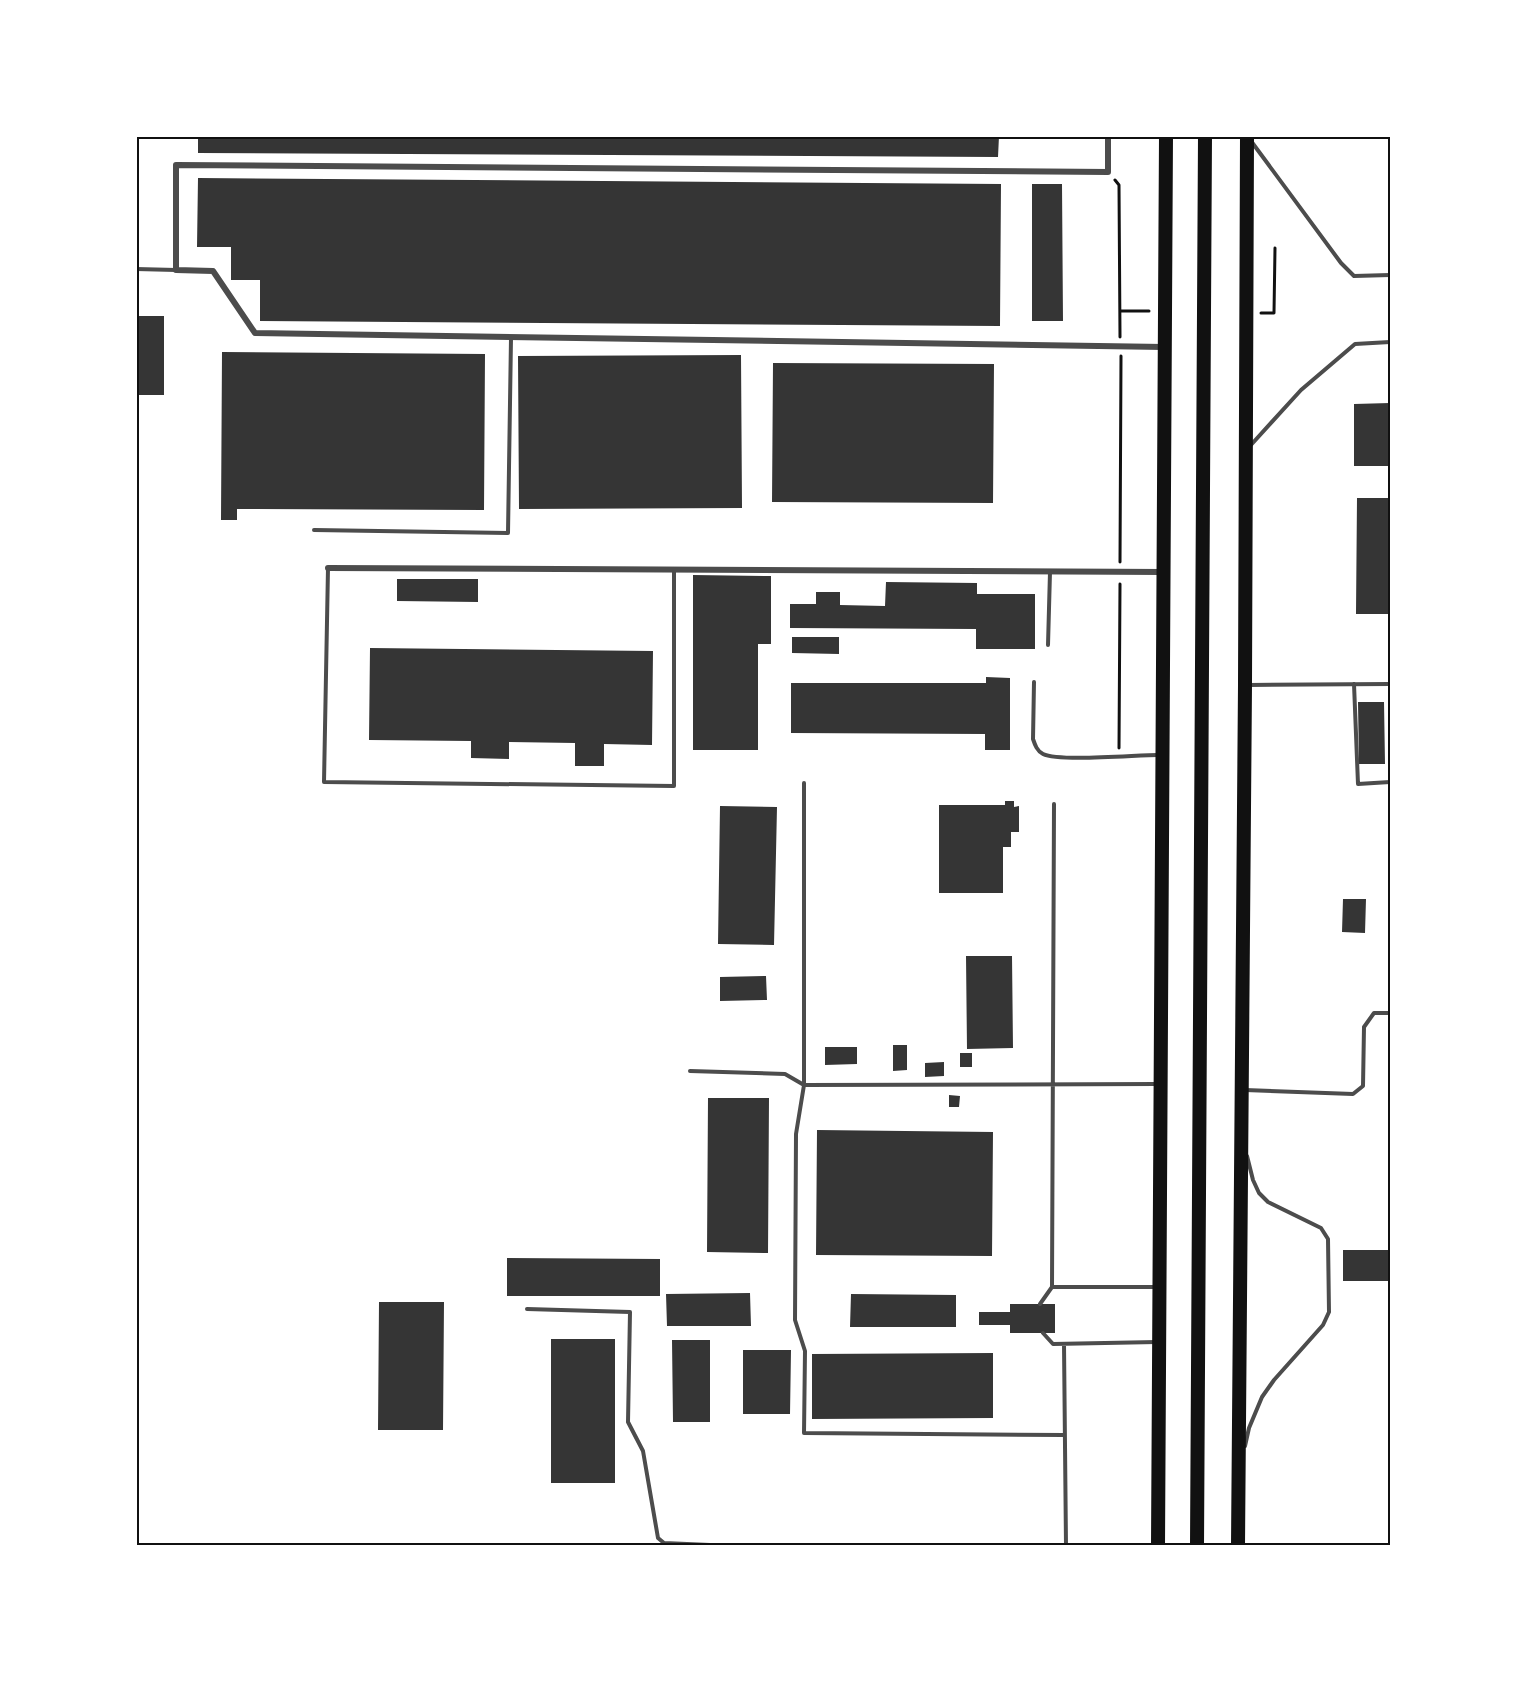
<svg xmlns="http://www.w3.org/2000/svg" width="1527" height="1682" viewBox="0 0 1527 1682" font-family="'Exo 2',sans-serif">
<rect width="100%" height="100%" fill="#fff"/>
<path fill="#353535" d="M 198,136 L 999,136 L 998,157 L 198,153 Z
M 198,178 L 1001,184 L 1000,326 L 260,321 L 260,280 L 231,280 L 231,247 L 197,247 Z
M 1032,184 L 1062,184 L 1063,321 L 1032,321 Z
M 136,316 L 164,316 L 164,395 L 136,395 Z
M 222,352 L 485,354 L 484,510 L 237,509 L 237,520 L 221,520 Z
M 741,355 L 742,508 L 519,509 L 518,356 Z
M 773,363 L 994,364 L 993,503 L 772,502 Z
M 1390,403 L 1390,466 L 1354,466 L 1354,404 Z
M 1357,498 L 1390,498 L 1390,614 L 1356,614 Z
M 693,575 L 771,576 L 771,644 L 758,644 L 758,750 L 693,750 Z
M 397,579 L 478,579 L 478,602 L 397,601 Z
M 886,582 L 977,583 L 977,594 L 1035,594 L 1035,649 L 976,649 L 976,629 L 790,628 L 790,604 L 816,604 L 816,592 L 840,592 L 840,605 L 885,606 Z
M 792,637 L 839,637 L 839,654 L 792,653 Z
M 370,648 L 653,651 L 652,745 L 604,744 L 604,766 L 575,766 L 575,743 L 509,742 L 509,759 L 471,758 L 471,741 L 369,740 Z
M 986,677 L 1010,678 L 1010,750 L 985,750 L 985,734 L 791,733 L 791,683 L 986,683 Z
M 1358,702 L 1384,702 L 1385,764 L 1359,764 Z
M 1005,801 L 1014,801 L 1014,807 L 1019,806 L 1019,832 L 1011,832 L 1011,847 L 1003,847 L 1003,893 L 939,893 L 939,805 L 1005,805 Z
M 720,806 L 777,807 L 774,945 L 718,944 Z
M 1343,899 L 1366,899 L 1365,933 L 1342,932 Z
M 966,956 L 1012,956 L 1013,1048 L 967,1049 Z
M 766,976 L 767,1000 L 720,1001 L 720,977 Z
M 893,1045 L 907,1045 L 907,1070 L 893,1071 Z
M 825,1047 L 857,1047 L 857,1064 L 825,1065 Z
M 960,1053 L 972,1053 L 972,1067 L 960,1067 Z
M 944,1062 L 944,1076 L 925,1077 L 925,1063 Z
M 949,1095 L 960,1096 L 959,1107 L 949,1107 Z
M 708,1098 L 769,1098 L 768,1253 L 707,1252 Z
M 817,1130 L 993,1132 L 992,1256 L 816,1255 Z
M 1343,1250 L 1390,1250 L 1390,1281 L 1343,1281 Z
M 507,1258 L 660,1259 L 660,1296 L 507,1296 Z
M 750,1293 L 751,1326 L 667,1326 L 666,1294 Z
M 851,1294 L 956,1295 L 956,1327 L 850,1327 Z
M 379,1302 L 444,1302 L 443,1430 L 378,1430 Z
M 1010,1304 L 1055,1304 L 1055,1333 L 1010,1333 L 1010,1325 L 979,1325 L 979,1312 L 1010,1312 Z
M 551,1339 L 615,1339 L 615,1483 L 551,1483 Z
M 672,1340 L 710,1340 L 710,1422 L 673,1422 Z
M 743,1350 L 791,1350 L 790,1414 L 743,1414 Z
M 993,1353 L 993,1418 L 812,1419 L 812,1354 Z"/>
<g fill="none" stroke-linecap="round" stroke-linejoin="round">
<path stroke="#111" stroke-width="3" d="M 1115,180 L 1119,185 L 1120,337
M 1120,311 L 1149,311
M 1261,313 L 1274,313 L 1275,248
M 1120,562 L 1121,356
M 1119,748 L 1120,584"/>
<path stroke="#4c4c4c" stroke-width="4" d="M 1251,141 L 1341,263 L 1354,276 L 1390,275
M 136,269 L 176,270
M 1250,446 L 1301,390 L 1355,344 L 1390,342
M 314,530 L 508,533 L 511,338
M 328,568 L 324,782 L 674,786 L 674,569
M 1048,645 L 1050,572
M 1034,682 L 1033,739 C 1035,745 1037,751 1043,754 C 1059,762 1136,755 1158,755
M 1354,684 L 1358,784 L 1390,782
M 1249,685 L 1390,684
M 804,783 L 804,1085 L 796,1134 L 795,1320 L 805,1351 L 804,1433 L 1064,1435
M 690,1071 L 785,1074 L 804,1085 L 1157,1084
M 1245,1090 L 1353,1094 L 1363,1086 L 1364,1027 L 1374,1013 L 1390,1013
M 1052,1287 L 1054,804
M 1040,1304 L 1052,1287 L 1155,1287
M 527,1309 L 630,1312 L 628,1422 L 643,1451 L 658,1538 L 664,1543 L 733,1546
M 1043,1333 L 1053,1344 L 1157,1342
M 1064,1344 L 1066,1546
M 1245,1446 L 1249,1428 L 1262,1397 L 1274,1380 L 1323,1325 L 1329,1312 L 1328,1239 L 1321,1228 L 1268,1202 L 1259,1193 L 1253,1180 L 1247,1156"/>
<path stroke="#4c4c4c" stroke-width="6" d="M 1108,136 L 1108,172 L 176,165 L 176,270 L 213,271 L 255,333 L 1164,347
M 328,568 L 1163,572"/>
<path stroke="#111" stroke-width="14" d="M 1158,1546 L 1166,136
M 1197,1546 L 1205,136
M 1238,1546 L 1245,685 L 1247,136"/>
</g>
<rect width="1527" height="1682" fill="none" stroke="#ffffff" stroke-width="276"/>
<rect x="138" y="138" width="1251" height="1406" fill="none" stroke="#111" stroke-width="2"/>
</svg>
